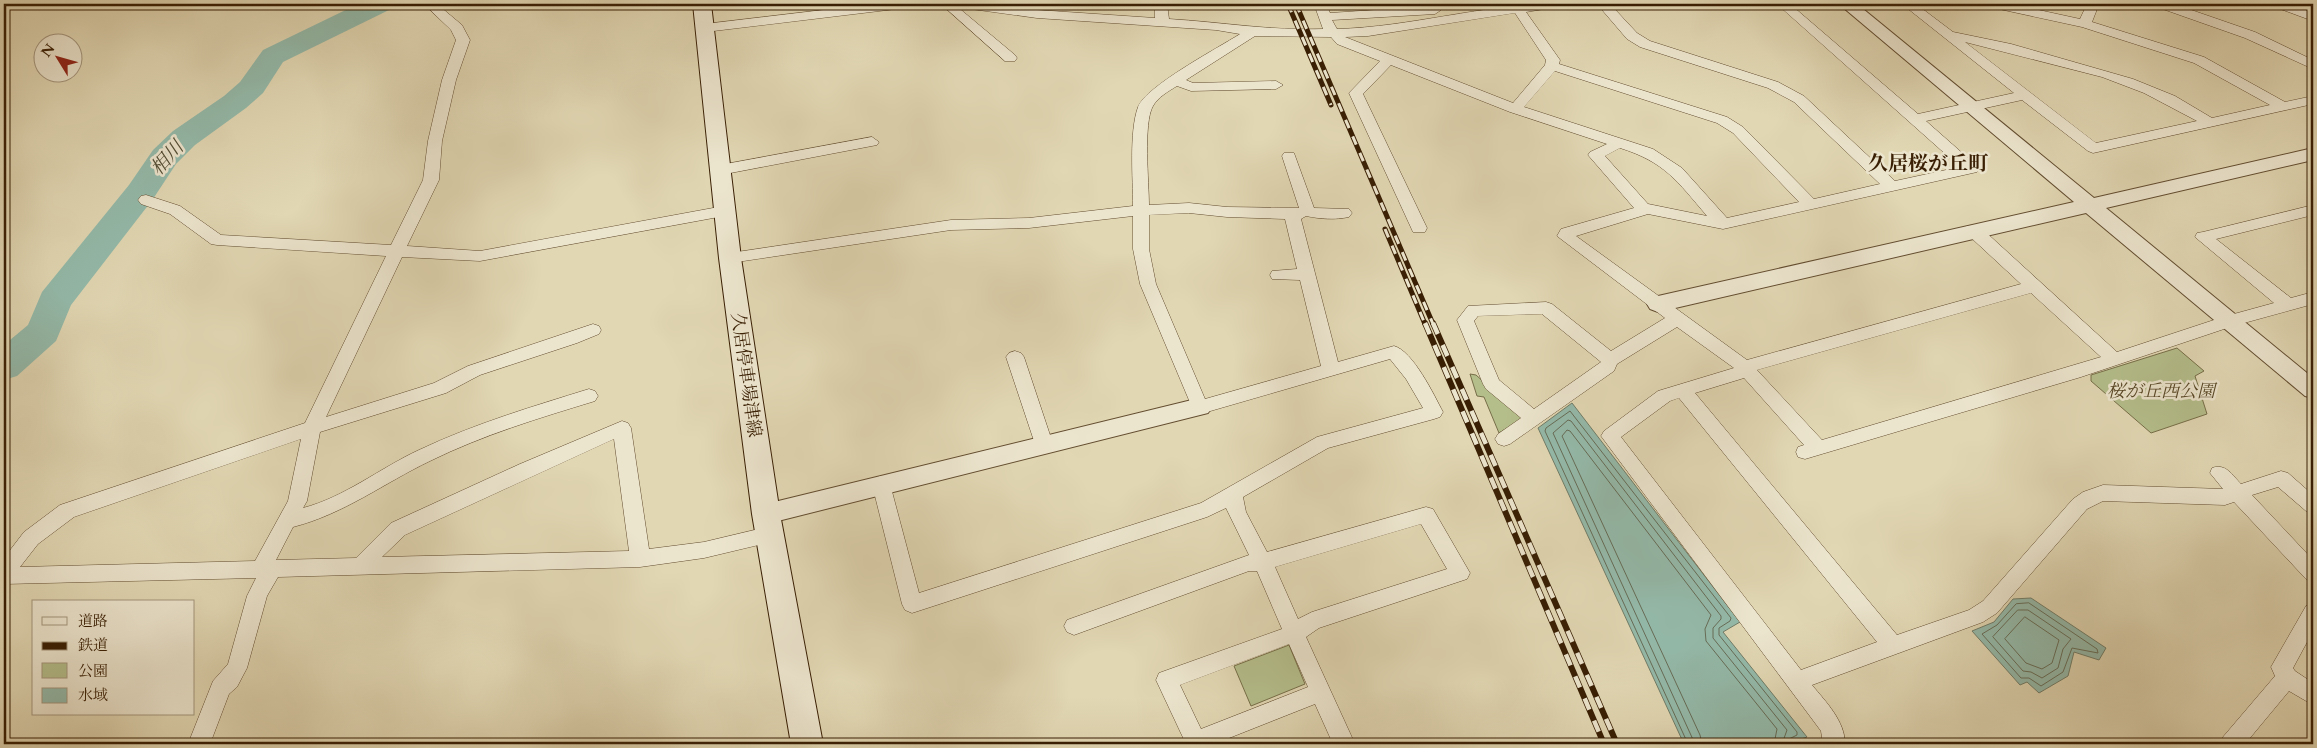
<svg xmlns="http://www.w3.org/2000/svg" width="2317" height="748" viewBox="0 0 2317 748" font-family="Cardo,'Noto Serif JP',serif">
<rect width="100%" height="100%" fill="#e1d7b3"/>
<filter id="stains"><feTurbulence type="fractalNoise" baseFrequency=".004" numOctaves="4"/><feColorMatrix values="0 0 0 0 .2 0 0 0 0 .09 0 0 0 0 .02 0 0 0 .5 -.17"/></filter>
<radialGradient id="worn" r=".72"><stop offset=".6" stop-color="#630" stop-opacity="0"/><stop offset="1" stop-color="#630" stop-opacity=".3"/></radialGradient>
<path fill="#b4be8b" stroke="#766e48" d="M 2177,348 L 2204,371 L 2195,376 L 2207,414 L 2151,433 L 2091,381 L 2091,375 Z
M 1470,374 L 1476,375 L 1524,418 L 1499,433 L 1484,397 L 1477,396 Z
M 1289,645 L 1305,684 L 1251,706 L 1234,666 Z"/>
<path fill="#94baaa" stroke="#707c68" d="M 1572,403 L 1740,622 L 1723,632 L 1807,737 L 1788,744 L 1684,744 L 1538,428 Z
M 2031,598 L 2106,648 L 2099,660 L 2074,652 L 2068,676 L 2039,693 L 2027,682 L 2020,685 L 1972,631 L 1994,622 L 2013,599 Z"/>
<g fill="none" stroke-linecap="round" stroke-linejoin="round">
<path stroke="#666c57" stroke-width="1" d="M 2029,603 L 2097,649 L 2098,653 L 2072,648 L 2063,672 L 2041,686 L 2029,678 L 2021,678 L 1982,634 L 1997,625 L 2016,604 Z
M 2018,610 L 2028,610 L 2071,639 L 2063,649 L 2058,668 L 2042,678 L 2031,672 L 2023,671 L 1993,637 Z
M 2025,617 L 2059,640 L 2052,663 L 2042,669 L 2026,663 L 2005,639 Z
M 1688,744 L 1545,431 L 1546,428 L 1570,411 L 1731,618 L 1730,621 L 1719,628 L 1719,635 L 1797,732 L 1797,735 L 1789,739 L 1788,744
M 1695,744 L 1553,433 L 1568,420 L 1571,421 L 1721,616 L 1721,619 L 1713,628 L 1713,638 L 1787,730 L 1782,744
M 1702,744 L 1700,735 L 1562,436 L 1567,430 L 1570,431 L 1711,615 L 1705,629 L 1706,641 L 1777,729 L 1774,744"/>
<path fill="#94baaa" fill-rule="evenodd" d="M 358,4 L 393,4 L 389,10 L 283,62 L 263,93 L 246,108 L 195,145 L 176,164 L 153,199 L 71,305 L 56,341 L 17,376 L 4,380 L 4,345 L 28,325 L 42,292 L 129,185 L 153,150 L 173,131 L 224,96 L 240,82 L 263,50 Z"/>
<defs>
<path id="minor" d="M 424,4 L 437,4 L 462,25 L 470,40 L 456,80 L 442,141 L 439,180 L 407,246 L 480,251 L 724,206 L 729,207 L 732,211 L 729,215 L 724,216 L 480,261 L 402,257 L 326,417 L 434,383 L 468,366 L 587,326 L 593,324 L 599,326 L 601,330 L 599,334 L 577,343 L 480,375 L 446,393 L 320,432 L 307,501 L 303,508 C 345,497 380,468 419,450 C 474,424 531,407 589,389 L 595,391 L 598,396 L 595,401 C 539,418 483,435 430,461 C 384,483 344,514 293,527 L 276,560 L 356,558 L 391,523 L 520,464 L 622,421 L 628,423 L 631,428 L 649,549 L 704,542 L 771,526 L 778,528 L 781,534 L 778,540 L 771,542 L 704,558 L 640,567 L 278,577 L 267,596 L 247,668 L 237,687 L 229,694 L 210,744 L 188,744 L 213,681 L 228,664 L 247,596 L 256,578 L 4,584 L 4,558 L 24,532 L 60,505 L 305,423 L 386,256 L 217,245 L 211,244 L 170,214 L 141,204 L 138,200 L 141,196 L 146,195 L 180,206 L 221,235 L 391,245 L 423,180 L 428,141 L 442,80 L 456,40 L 451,30 ZM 301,439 L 288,501 L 255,561 L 20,567 L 38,544 L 74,517 ZM 614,439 L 629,551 L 382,557 L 405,535 Z
M 874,4 L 910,4 L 904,8 L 705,32 L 698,28 L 705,24 Z
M 941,4 L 954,4 L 1015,55 L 1017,58 L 1015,61 L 1005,61 Z
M 958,4 L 991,4 L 1037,10 L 1155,18 L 1155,4 L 1167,4 L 1169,19 C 1221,22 1271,31 1323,29 L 1314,4 L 1326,4 L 1330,13 L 1435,6 L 1441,10 L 1435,14 L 1332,20 L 1337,29 C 1411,27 1483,4 1557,4 L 1556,7 L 1526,12 L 1560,60 L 1559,64 L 1727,117 L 1743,127 L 1814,199 L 1880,184 L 1794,102 L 1768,88 L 1640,47 L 1627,39 L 1597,4 L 1610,4 L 1637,33 L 1650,41 L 1778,82 L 1804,96 L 1895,181 L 1960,167 L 1777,4 L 1790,4 L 1918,114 L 2014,93 L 1902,4 L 1916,4 L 1953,32 L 2011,44 L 2133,79 L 2175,96 L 2212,118 L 2270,105 L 2194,63 L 2082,27 L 1990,7 L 1989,4 L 2011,4 L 2080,19 L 2087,4 L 2099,4 L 2092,22 L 2204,57 L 2285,102 L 2313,96 L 2313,104 L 2093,153 L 2088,151 L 2022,100 L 1926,121 L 1977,166 L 1979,169 L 1977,172 L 1723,229 L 1648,214 L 1576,236 L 1747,360 L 2021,284 L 1967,234 L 1965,230 L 1967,226 L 1979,226 L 2117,352 L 2223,317 L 2274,303 L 2195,237 L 2197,233 L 2203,232 L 2313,205 L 2313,215 L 2216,239 L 2291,298 L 2313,292 L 2313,304 L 2233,326 L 2081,377 L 1805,459 L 1798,457 L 1796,452 L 1798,447 L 1804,445 L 1744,378 L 1695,393 L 1897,635 L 1969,610 L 1983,601 L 2073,499 L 2083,492 L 2103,485 L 2223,489 L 2210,473 L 2212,468 C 2226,463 2232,475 2241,484 L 2281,471 L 2288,473 L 2313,495 L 2313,514 L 2306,511 L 2278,487 L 2252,495 L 2313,560 L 2313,581 L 2306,579 L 2234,502 L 2225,505 L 2103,501 L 2087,509 L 1997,613 L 1983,622 L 1812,685 C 1826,702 1845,721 1845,744 L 1823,744 L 1821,731 L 1601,436 L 1604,431 L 1658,391 L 1734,368 L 1677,327 L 1617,364 L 1614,371 L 1510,444 L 1504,446 L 1498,444 L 1495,439 L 1498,434 L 1521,418 L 1486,389 L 1483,384 L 1457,320 L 1468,306 L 1546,302 L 1552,304 L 1611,351 L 1665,318 L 1557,236 L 1561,229 L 1634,208 L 1588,155 L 1590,152 L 1607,144 L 1510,112 L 1391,65 L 1363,94 L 1427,228 L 1425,232 L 1413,232 L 1349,93 L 1380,61 L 1337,44 L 1331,37 L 1255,36 L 1186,80 L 1193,83 L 1276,81 L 1283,85 L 1276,89 L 1191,91 L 1177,86 C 1169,91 1158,97 1153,106 C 1143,123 1149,183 1149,205 L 1189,203 L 1227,207 L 1299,208 L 1282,156 L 1284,153 L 1294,153 L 1314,208 L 1349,209 L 1352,213 L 1349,217 C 1335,220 1320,219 1306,216 L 1301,219 L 1338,362 L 1394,346 C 1413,351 1434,395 1443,412 L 1440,417 L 1434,419 L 1328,448 L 1243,497 L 1246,512 L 1267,552 L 1426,507 L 1433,509 L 1470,573 L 1467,579 L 1319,628 L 1306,637 L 1355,744 L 1333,744 L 1315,704 L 1214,744 L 1186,744 L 1156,680 L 1159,673 L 1282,629 L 1257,571 L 1249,571 L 1074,635 L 1067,632 L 1064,626 L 1067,620 L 1249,555 L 1226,508 L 1207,517 L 912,613 L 905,610 L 902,604 L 872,484 L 874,479 L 881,476 L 888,479 L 890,484 L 919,593 L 1201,503 L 1317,437 L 1423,408 L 1406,379 L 1390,359 L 1200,414 L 1194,412 L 1140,284 L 1133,249 L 1133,216 L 1029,228 L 951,230 L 730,263 L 724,262 L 722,258 L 724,254 L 730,253 L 951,220 L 1029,218 L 1133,206 C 1133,178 1129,132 1138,107 C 1146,86 1218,48 1240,34 L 1216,30 L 1037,18 L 964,8 ZM 1515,13 L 1546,60 L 1545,65 L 1513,103 L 1345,37 L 1368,36 ZM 1965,42 L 2102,77 L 2144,93 L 2197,121 L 2096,143 ZM 1555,71 L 1717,123 L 1733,133 L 1799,202 L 1727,218 L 1682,168 L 1653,149 L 1524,107 ZM 1620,148 C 1665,162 1677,181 1707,216 L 1648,204 L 1605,156 ZM 1189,213 L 1227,217 L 1285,219 L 1297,269 L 1272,271 L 1270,275 L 1272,279 L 1300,280 L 1321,366 L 1205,399 L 1156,284 L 1149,249 L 1149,215 ZM 2031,293 L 2101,357 L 1822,440 L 1757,370 ZM 1542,314 L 1601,362 L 1534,409 L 1499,380 L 1474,321 L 1478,316 ZM 1679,398 L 1877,642 L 1801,670 L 1621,437 L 1670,401 ZM 1421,524 L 1447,569 L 1312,612 L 1298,619 L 1275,567 ZM 1289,644 L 1308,687 L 1201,729 L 1180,685 Z
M 2156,4 L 2174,4 L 2255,32 L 2313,60 L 2313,69 L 2245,38 L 2157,7 Z
M 2274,4 L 2291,4 L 2313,13 L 2313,21 L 2275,7 Z
M 872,137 L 879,142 L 877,145 L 720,175 L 715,173 L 713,170 L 715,167 L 720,165 Z
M 1015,351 L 1021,353 L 1024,357 L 1053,444 L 1050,449 L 1044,451 L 1038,449 L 1035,444 L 1006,357 L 1009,353 Z
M 2313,603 L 2313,631 L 2293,668 L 2295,671 L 2313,683 L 2313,705 L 2289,691 L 2245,744 L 2220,744 L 2223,737 L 2275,676 L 2271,667 L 2275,660 L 2306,606 Z"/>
<path id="tertiary" d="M 1839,4 L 1857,4 L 2094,198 L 2313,148 L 2313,160 L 2106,208 L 2313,378 L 2313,398 L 2305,396 L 2086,213 L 1658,312 L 1650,309 L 1647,304 L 1650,299 L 1658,296 L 2074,202 Z
M 1200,398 L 1208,401 L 1212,407 L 1208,413 L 766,524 L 757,521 L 754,514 L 757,507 L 766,504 Z"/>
<path id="secondary" d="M 693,4 L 711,4 L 741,258 L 780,514 L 823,744 L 791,744 L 752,514 L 719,258 Z"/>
</defs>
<use href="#minor" stroke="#634d30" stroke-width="1"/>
<use href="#tertiary" stroke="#634d30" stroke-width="2"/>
<use href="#secondary" stroke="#391f04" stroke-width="2"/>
<use href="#minor" fill="#ece5ce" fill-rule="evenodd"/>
<use href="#tertiary" fill="#ece5ce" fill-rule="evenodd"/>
<use href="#secondary" fill="#ece5ce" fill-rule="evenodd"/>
<defs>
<path id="rail-far1" d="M 1288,4 L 1331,105
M 1296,4 L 1433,324
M 1385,229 L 1425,324"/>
<path id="rail" d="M 1425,323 L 1604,744
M 1433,323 L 1617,744"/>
</defs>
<use href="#rail-far1" stroke="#391f04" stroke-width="5"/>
<use href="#rail" stroke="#391f04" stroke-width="6"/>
<use href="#rail-far1" stroke="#ece5ce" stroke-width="3" stroke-dasharray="9" stroke-linecap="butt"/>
<use href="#rail" stroke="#ece5ce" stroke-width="4.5" stroke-dasharray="12" stroke-linecap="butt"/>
</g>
<g text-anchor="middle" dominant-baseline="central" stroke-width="5" stroke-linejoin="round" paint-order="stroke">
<g font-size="18" fill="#391f04" stroke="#ece5ce">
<text transform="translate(746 375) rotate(82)">久居停車場津線</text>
</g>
<g font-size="18" font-style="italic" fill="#584726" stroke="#ece5ce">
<text x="2161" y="391">桜が丘西公園</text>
</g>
<g font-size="19" font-style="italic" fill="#544e36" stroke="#ece5ce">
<text transform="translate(167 158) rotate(-48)">相川</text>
</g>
<g font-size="20" font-weight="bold" fill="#391f04" stroke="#ece5ce">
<text x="1928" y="163">久居桜が丘町</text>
</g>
</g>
<rect width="2317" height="748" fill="none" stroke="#e1d7b3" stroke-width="20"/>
<rect x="5" y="5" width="2307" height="738" fill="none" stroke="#391f04" stroke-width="2.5"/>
<rect x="10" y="10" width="2297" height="728" fill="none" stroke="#391f04"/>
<rect x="32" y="600" width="162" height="115" fill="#ece5ce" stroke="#a4967d"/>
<rect x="42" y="617" width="25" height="8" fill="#ece5ce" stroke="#a4967d"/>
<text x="78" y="626" font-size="15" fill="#391f04">道路</text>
<rect x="42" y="642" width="25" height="8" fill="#391f04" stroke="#a4967d"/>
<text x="78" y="650" font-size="15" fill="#391f04">鉄道</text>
<rect x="42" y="663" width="25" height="15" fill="#b4be8b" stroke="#a4967d"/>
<text x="78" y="676" font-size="15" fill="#391f04">公園</text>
<rect x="42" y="688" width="25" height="15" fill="#94baaa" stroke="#a4967d"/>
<text x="78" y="700" font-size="15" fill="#391f04">水域</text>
<g transform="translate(58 58) rotate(307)"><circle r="24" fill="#ece5ce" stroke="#a4967d"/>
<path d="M0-4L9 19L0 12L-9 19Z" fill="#8f2418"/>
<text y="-8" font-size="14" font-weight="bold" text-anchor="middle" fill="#391f04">N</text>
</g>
<rect width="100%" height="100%" filter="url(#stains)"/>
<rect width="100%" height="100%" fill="url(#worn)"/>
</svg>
